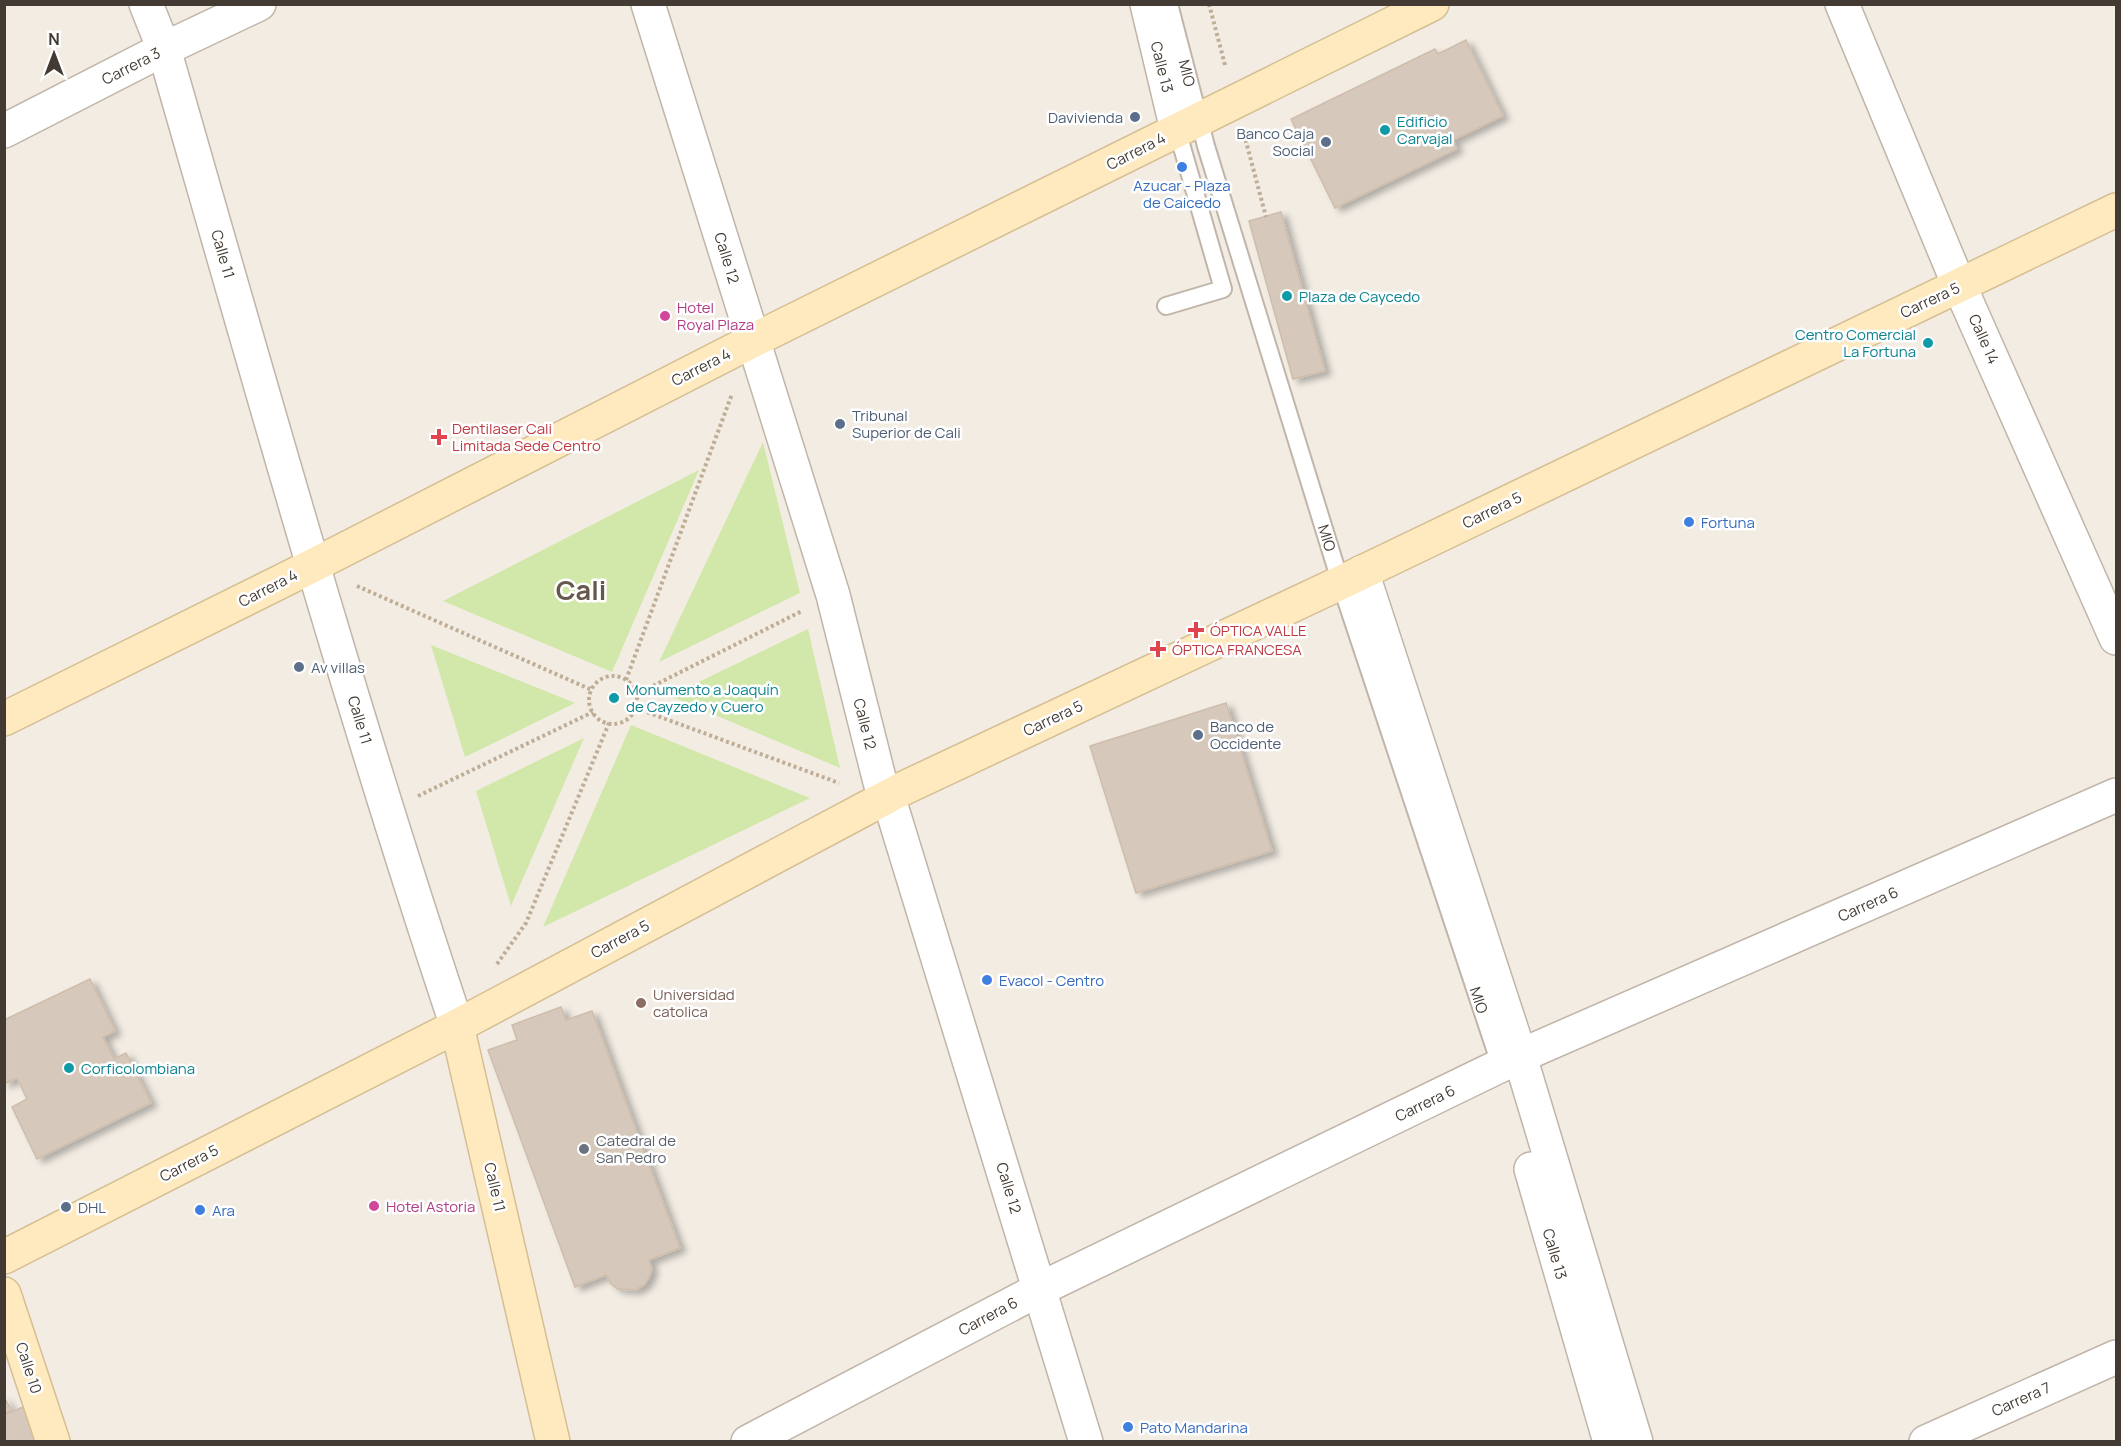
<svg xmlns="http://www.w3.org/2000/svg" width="2121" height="1446" viewBox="0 0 2121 1446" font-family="Manrope,sans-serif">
<defs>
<filter id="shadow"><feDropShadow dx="6" dy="4" stdDeviation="3" flood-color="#0004"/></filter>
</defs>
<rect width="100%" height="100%" fill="#f2ece3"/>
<path fill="#d2e8aa" d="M 763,442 L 800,593 L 659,662 Z
M 699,470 L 612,672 L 443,601 Z
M 808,629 L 840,768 L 670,696 Z
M 431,645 L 575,703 L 465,757 Z
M 631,725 L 810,798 L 543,927 Z
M 584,738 L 511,906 L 476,791 Z"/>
<path fill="#d6c9bb" stroke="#cebdab" stroke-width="1.5" filter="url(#shadow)" d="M 1466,40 L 1503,116 L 1453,140 L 1457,149 L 1335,208 L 1291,119 L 1435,49 L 1438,54 Z
M 1281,212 L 1325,371 L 1293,379 L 1249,221 Z
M 1226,703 L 1272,851 L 1136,893 L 1090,746 Z
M 90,979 L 115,1031 L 103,1037 L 114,1059 L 126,1053 L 151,1103 L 37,1159 L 12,1107 L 27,1099 L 17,1078 L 4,1084 L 4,1020 Z
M 561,1007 L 566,1020 L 592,1011 L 680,1248 L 649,1260 L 652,1269 L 649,1278 L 644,1285 L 636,1290 L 618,1289 L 611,1284 L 606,1275 L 575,1287 L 488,1050 L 517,1040 L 512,1025 Z
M 4,1397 L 12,1411 L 4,1414 Z
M 30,1404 L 44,1442 L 4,1442 L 4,1415 Z"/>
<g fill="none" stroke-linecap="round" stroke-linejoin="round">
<defs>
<path id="lane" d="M 1169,4 L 1206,146 L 1345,597 L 1501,1067
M 1166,306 L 1223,289 L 1177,130"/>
<path id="street" d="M 146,4 L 164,49 C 258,376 349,703 457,1026
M 648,4 L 833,595 L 880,782 L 893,812 L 1086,1442
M 1147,4 L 1177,130
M 1842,4 L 1953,271 L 2116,638
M 4,131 L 164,49 L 259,4
M 1362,572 L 1515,1040 L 1636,1442
M 1531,1169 L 1610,1442
M 748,1442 L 1040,1289 L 1520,1056 L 2116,795
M 1926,1442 L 2116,1357"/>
<path id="secondary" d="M 4,719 L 314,565 L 754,340 L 1432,4
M 457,1026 L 553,1442
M 4,1257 L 457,1026 L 902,789 L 1340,583 L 2116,210
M 4,1294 L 53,1442"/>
</defs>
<use href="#lane" stroke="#c0b5a8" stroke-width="20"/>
<use href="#street" stroke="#c0b5a8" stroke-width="36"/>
<use href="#secondary" stroke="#d6be93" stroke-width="36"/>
<path stroke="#bfad96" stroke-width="4" stroke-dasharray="3 3" stroke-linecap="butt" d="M 1209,4 L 1225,65
M 1244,134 L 1266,217
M 357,586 L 592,690
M589 700a24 24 0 1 1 48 0a24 24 0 1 1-48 0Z
M 626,680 L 732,394
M 637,694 L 802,611
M 636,708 L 839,783
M 418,796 L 593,712
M 497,964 L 526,923 L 609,723"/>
<use href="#lane" stroke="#fff" stroke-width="16"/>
<use href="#street" stroke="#fff" stroke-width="33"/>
<use href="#secondary" stroke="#ffeabf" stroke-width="33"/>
</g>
<g fill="#5c6f8a" stroke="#fff" stroke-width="2">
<circle cx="1135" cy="117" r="6"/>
<circle cx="1326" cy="142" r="6"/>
<circle cx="840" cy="424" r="6"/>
<circle cx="299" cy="667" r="6"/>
<circle cx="1198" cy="735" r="6"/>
<circle cx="66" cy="1207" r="6"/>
</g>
<g fill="#0f9aa8" stroke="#fff" stroke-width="2">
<circle cx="1385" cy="130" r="6"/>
<circle cx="1287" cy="296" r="6"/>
<circle cx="1928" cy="343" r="6"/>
<circle cx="614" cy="698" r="6"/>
<circle cx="69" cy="1068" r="6"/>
</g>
<g fill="#3f7fe0" stroke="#fff" stroke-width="2">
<circle cx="1182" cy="167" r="6"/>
<circle cx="1689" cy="522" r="6"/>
<circle cx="987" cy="980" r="6"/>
<circle cx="200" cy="1210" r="6"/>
<circle cx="1128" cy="1427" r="6"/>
</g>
<g fill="#d1479c" stroke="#fff" stroke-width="2">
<circle cx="665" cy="316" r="6"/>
<circle cx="374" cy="1206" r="6"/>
</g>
<g fill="#e0444e" stroke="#fff" stroke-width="2">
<path d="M436 428h6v6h6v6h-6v6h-6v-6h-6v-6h6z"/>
<path d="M1193 621h6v6h6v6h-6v6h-6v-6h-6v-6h6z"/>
<path d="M1155 640h6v6h6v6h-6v6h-6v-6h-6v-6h6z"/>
</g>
<circle fill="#8d6e63" stroke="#fff" stroke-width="2" cx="641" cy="1003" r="6"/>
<circle fill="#6b7280" stroke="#fff" stroke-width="2" cx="584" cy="1149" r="6"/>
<g text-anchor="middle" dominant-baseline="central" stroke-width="5" stroke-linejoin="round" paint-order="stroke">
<g font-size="15" fill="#433b33" stroke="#fff">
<text transform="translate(131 66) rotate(-27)">Carrera 3</text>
<text transform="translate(1162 67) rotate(76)">Calle 13</text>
<text transform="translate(1187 73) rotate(76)">MIO</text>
<text transform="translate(1136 151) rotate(-27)">Carrera 4</text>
<text transform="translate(223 254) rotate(74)">Calle 11</text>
<text transform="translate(727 258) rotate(73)">Calle 12</text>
<text transform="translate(1930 300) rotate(-25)">Carrera 5</text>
<text transform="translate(1984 339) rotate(66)">Calle 14</text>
<text transform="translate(701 367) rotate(-27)">Carrera 4</text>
<text transform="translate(1492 510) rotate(-26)">Carrera 5</text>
<text transform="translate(1327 538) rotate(73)">MIO</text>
<text transform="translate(268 588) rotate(-27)">Carrera 4</text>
<text transform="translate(1053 718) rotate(-25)">Carrera 5</text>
<text transform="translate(360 720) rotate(73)">Calle 11</text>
<text transform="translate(865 724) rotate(76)">Calle 12</text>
<text transform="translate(1868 904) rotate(-24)">Carrera 6</text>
<text transform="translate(620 939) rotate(-28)">Carrera 5</text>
<text transform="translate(1479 1000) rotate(72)">MIO</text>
<text transform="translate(1425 1103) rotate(-26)">Carrera 6</text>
<text transform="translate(189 1163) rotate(-27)">Carrera 5</text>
<text transform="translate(495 1187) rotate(77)">Calle 11</text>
<text transform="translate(1009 1188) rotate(73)">Calle 12</text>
<text transform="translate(1555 1254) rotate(74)">Calle 13</text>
<text transform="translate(988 1316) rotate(-28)">Carrera 6</text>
<text transform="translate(29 1368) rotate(72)">Calle 10</text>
<text transform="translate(2021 1399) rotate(-24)">Carrera 7</text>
</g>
<g font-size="15" fill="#4e5e75" stroke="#fff" text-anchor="start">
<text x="1123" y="117" text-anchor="end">Davivienda</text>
<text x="1314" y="133" text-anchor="end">Banco Caja<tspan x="1314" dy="17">Social</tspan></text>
<text x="852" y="415">Tribunal<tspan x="852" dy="17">Superior de Cali</tspan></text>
<text x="311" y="667">Av villas</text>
<text x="1210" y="726">Banco de<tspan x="1210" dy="17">Occidente</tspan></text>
<text x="78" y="1207">DHL</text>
</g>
<g font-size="15" fill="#0d838f" stroke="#fff" text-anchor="start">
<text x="1397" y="121">Edificio<tspan x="1397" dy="17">Carvajal</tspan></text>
<text x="1299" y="296">Plaza de Caycedo</text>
<text x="1916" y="334" text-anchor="end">Centro Comercial<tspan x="1916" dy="17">La Fortuna</tspan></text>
<text x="626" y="689">Monumento a Joaquín<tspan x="626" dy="17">de Cayzedo y Cuero</tspan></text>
<text x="81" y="1068">Corficolombiana</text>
</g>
<g font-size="15" fill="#366cbe" stroke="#fff" text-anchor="start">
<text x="1182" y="185" text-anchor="middle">Azucar - Plaza<tspan x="1182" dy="17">de Caicedo</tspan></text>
<text x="1701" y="522">Fortuna</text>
<text x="999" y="980">Evacol - Centro</text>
<text x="212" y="1210">Ara</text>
<text x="1140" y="1427">Pato Mandarina</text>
</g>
<g font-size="15" fill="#b23c85" stroke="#fff" text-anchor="start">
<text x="677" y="307">Hotel<tspan x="677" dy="17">Royal Plaza</tspan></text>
<text x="386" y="1206">Hotel Astoria</text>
</g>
<g font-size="15" fill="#be3a42" stroke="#fff" text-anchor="start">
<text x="452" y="428">Dentilaser Cali<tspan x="452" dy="17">Limitada Sede Centro</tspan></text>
<text x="1210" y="630">ÓPTICA VALLE</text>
<text x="1172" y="649">ÓPTICA FRANCESA</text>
</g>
<g font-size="15" fill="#785e54" stroke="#fff" text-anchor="start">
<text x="653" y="994">Universidad<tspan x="653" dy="17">catolica</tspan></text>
</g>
<g font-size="15" fill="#5b616d" stroke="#fff" text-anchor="start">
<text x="596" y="1140">Catedral de<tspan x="596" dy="17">San Pedro</tspan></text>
</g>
<g font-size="27" font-weight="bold" fill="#66584a" stroke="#fff">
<text x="581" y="589">Cali</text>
</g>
</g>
<rect width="2121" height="1446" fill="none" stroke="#433b33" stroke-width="12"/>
<g transform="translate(54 54)" stroke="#ffffff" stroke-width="4.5" paint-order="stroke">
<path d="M0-4.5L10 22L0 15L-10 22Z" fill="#433b33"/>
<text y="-9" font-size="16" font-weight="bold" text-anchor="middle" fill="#433b33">N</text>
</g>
</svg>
